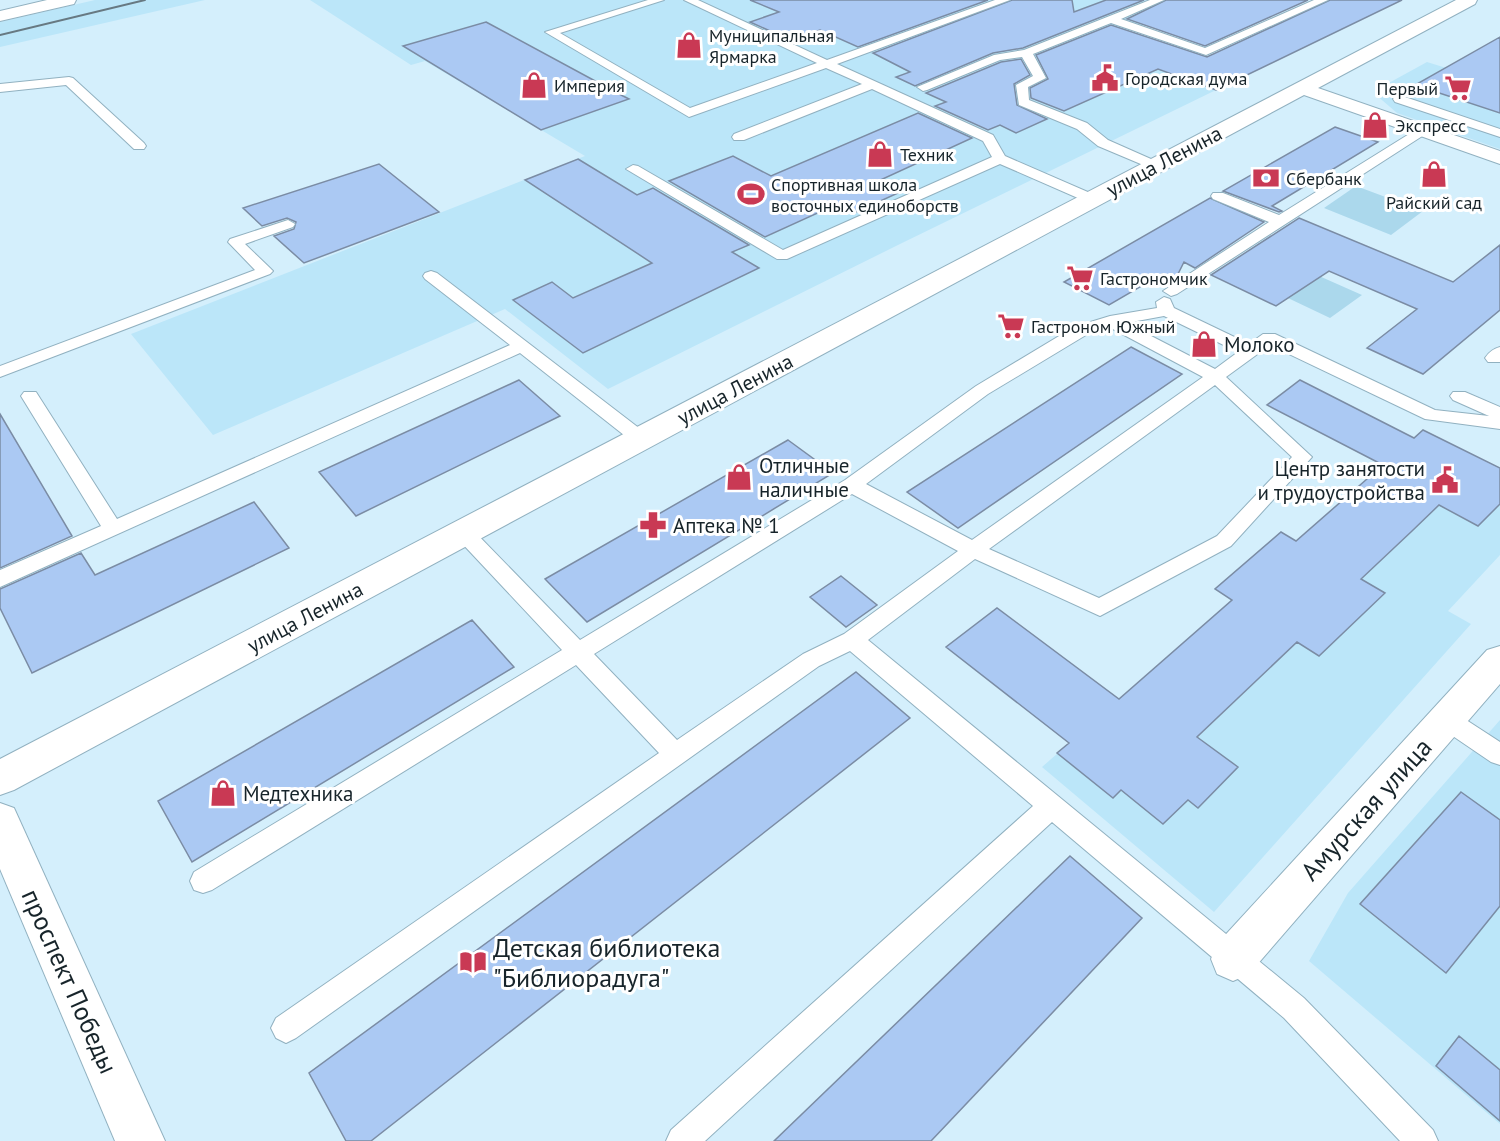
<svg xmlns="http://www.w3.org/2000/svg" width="1500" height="1141" viewBox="0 0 1500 1141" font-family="'PT Sans',sans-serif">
<rect width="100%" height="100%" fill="#d4effc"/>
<path fill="#bbe6f9" d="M 95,0 L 205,0 L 0,47 L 0,22 Z
M 310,0 L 1206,0 L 1124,33 L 1108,50 L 1216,90 L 900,244 L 608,389 L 505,309 L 213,435 L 131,334 L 585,156 L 425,61 L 411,65 Z
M 1427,62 L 1488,81 L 1500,80 L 1500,149 L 1397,113 L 1375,94 L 1376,90 Z
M 1423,430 L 1500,468 L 1500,555 L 1448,611 L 1471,624 L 1214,912 L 1042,767 L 1131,689 L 1198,737 L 1289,650 L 1223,608 L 1231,600 L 1214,589 L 1236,571 L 1246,577 L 1272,554 L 1262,548 L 1281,532 L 1296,541 L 1302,536 L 1367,573 L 1439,505 L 1376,472 Z
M 1500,720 L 1500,1124 L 1309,961 L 1348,893 Z"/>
<path fill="#abd8ec" d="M 1356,186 L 1423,211 L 1391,235 L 1324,208 Z
M 1301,268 L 1362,295 L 1330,318 L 1269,289 Z"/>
<path fill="#abc9f3" stroke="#7b8ca4" stroke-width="1.5" d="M 750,0 L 988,0 L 858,47 L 820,30 L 790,40 L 750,22 L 779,12 Z
M 1012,0 L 1072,0 L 1074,12 L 1106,0 L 1144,0 L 1023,48 L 993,53 L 915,86 L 896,77 L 910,72 L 873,53 Z
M 1166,0 L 1308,0 L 1205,46 L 1127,19 Z
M 1330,0 L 1402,0 L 1216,90 L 1158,69 L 1064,111 L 1031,98 L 1030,88 L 1048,79 L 1036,55 L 1111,25 L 1207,57 Z
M 486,22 L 623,96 L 629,99 L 541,130 L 403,46 Z
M 1500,37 L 1500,113 L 1415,85 Z
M 1021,59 L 1030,75 L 1014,84 L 1017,105 L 1047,119 L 1016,133 L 1000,125 L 988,130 L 935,106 L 946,102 L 926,93 L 1001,62 Z
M 918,113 L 972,138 L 876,182 L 898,193 L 852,214 L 835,205 L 765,237 L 669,181 L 733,156 L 771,176 Z
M 1335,127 L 1378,142 L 1272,206 L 1282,211 L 1279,212 L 1223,191 Z
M 578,159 L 637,195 L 653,188 L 749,245 L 732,252 L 759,268 L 583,353 L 513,300 L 552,282 L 573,298 L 652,263 L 525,180 Z
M 379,164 L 439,212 L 304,263 L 274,236 L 294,229 L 296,222 L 287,218 L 262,226 L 243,208 Z
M 1210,198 L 1264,222 L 1195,268 L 1184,262 L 1175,280 L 1162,274 L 1109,305 L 1064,282 Z
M 1299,218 L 1453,282 L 1500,245 L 1500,310 L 1423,374 L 1367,348 L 1417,309 L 1329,271 L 1276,306 L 1211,275 Z
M 1131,347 L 1182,374 L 958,528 L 907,492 Z
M 519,380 L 560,416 L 356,516 L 319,472 Z
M 1300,380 L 1414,438 L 1423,430 L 1500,468 L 1500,504 L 1478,526 L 1439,505 L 1412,531 L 1361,579 L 1385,593 L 1319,656 L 1297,642 L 1197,737 L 1238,767 L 1198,808 L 1188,800 L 1163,824 L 1121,790 L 1113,798 L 1057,753 L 1069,743 L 946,647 L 997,608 L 1119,699 L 1232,600 L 1215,589 L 1281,532 L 1296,541 L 1383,465 L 1267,405 Z
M 0,414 L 72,536 L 0,568 Z
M 788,440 L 833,473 L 587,622 L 545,579 Z
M 254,502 L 289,548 L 32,673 L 0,608 L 0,589 L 81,553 L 95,575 Z
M 841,576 L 877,605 L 846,627 L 810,597 Z
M 472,620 L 514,667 L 192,862 L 158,801 Z
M 856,672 L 910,718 L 371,1141 L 346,1141 L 309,1073 Z
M 1461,792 L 1500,820 L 1500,906 L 1446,973 L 1360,904 Z
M 1070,856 L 1142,918 L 931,1141 L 774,1141 Z
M 1459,1036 L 1500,1070 L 1500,1121 L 1436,1066 Z"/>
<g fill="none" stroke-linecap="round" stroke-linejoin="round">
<defs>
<path id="lane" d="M 648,0 L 664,0 L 560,33 L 690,108 L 817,63 L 684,0 L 698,0 L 827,60 L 995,0 L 1010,0 L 837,64 L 993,135 L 1005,156 L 1097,196 L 1099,199 L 1092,203 L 1087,202 L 1000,164 L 787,259 L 777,259 L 626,169 L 633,165 L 638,166 L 783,250 L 992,157 L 983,141 L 872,89 L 744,140 L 734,140 L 732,137 L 734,134 L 862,84 L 826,68 L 689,117 L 545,32 Z
M 1150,0 L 1164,0 L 1121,19 L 1205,48 L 1314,0 L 1328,0 L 1206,55 L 1111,23 L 1033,54 L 1046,78 L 1028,87 L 1029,100 L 1087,123 L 1108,140 L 1160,163 L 1162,166 L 1160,169 L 1155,170 L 1098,146 L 1077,129 L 1019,105 L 1016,85 L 1033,76 L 1022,57 L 1000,60 L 927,90 L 923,91 L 917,87 L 994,55 L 1024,50 Z
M 69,77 L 73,78 L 144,143 L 146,146 L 144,149 L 134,149 L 66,85 L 0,92 L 0,84 Z
M 1399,95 L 1500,129 L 1500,137 L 1395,102 L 1393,99 L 1395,96 Z
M 1422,126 L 1427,127 L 1428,130 L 1427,133 L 1177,294 L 1171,296 L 1163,291 L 1269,222 L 1213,199 L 1211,196 L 1213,193 L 1223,193 L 1279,215 Z
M 288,220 L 295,224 L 293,227 L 245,244 L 270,268 L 273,271 L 270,274 L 0,377 L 0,366 L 255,270 L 228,242 L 230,239 Z
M 431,271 L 437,273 L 648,435 L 650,439 L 648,443 L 634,443 L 520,353 L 0,587 L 0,570 L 101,526 L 21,396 L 24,392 L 36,392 L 117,519 L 510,345 L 425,279 L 423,276 L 425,273 Z
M 1164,297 L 1170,299 L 1174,308 L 1249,344 L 1263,334 L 1275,334 L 1435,410 L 1489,416 L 1453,400 L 1450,396 L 1453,392 L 1465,392 L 1500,407 L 1500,429 L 1425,419 L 1270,345 L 1226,377 L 1312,457 L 1231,546 L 1100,616 L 975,559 L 868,640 L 1304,998 L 1433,1130 L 1438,1141 L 1400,1141 L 1284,1018 L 1052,822 L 705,1141 L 666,1141 L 671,1130 L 1033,806 L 850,651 L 819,666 L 296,1038 L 286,1043 L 276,1038 L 271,1028 L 276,1018 L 659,753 L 576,665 L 212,890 L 203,893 L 194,890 L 190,881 L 194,872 L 562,650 L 457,538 L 454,533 L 457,528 L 464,526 L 471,528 L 580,640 L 845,480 L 976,386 L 1074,327 L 1110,316 L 1157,308 L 1156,302 ZM 1164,316 L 1238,352 L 1215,369 L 1126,323 ZM 1109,327 L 1203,377 L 972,540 L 866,484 L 988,394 L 1086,335 ZM 1215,385 L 1292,457 L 1217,536 L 1099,598 L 989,549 ZM 852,494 L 958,551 L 844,634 L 803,654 L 677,740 L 594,654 Z
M 1500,347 L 1500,362 L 1488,362 L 1485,358 C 1489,352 1493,349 1500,347 Z
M 1446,709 L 1454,712 L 1500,742 L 1500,765 L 1491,762 L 1438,726 L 1434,719 L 1438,712 Z"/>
<path id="street" d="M 47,0 L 76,0 L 74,4 L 0,21 L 0,11 Z
M 1500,646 L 1500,684 L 1249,974 L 1233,981 L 1217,974 L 1211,959 L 1217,944 L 1487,650 Z"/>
<path id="secondary" d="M 1456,0 L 1477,0 L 1475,4 L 1318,88 L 1500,151 L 1500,164 L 1304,95 L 14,790 L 0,795 L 0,759 Z"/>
<path id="primary" d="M 0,803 L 14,808 L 165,1141 L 115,1141 L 0,869 Z"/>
</defs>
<use href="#lane" stroke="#91b1c0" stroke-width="2"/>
<use href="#street" stroke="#91b1c0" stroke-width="2"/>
<use href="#secondary" stroke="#91b1c0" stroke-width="2"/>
<use href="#primary" stroke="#91b1c0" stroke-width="2"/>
<use href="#lane" fill="#fff" fill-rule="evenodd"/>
<use href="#street" fill="#fff" fill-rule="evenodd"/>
<use href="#secondary" fill="#fff" fill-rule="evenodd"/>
<use href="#primary" fill="#fff" fill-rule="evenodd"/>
<path stroke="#677982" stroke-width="2" d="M 0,35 L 145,0"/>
</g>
<defs>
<symbol id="shop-bare" viewBox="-9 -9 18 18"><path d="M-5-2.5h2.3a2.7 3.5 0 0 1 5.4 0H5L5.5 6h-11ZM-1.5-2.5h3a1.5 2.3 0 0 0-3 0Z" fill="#c93954" stroke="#fff" stroke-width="2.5" paint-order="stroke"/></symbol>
<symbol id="civic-bare" viewBox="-9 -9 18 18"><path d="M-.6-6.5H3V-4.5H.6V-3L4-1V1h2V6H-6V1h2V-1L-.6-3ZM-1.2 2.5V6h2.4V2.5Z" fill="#c93954" stroke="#fff" stroke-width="2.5" paint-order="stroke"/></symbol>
<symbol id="supermarket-bare" viewBox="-9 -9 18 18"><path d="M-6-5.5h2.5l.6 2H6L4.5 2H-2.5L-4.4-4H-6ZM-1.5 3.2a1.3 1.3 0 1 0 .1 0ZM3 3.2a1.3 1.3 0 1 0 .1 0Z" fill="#c93954" stroke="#fff" stroke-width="2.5" paint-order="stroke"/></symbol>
<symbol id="bank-bare" viewBox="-9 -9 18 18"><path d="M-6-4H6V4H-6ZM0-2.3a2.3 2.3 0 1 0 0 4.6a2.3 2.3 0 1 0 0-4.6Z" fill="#c93954" stroke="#fff" stroke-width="2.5" paint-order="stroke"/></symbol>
<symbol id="stadium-bare" viewBox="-9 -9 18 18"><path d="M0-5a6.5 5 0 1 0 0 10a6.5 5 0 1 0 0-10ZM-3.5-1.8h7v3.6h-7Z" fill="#c93954" stroke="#fff" stroke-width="2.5" paint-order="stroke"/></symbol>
<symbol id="pharmacy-bare" viewBox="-9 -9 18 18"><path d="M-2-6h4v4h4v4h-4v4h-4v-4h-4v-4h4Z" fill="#c93954" stroke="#fff" stroke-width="2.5" paint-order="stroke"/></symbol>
<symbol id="library-bare" viewBox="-9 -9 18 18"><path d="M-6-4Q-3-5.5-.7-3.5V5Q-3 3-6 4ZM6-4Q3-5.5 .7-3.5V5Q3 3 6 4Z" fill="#c93954" stroke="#fff" stroke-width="2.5" paint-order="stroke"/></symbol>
</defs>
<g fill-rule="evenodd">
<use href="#shop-bare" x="670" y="26" width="38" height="38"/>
<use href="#civic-bare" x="1086" y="59" width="38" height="38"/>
<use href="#shop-bare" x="515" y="66" width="38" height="38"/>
<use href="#supermarket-bare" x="1439" y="69" width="38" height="38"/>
<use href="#shop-bare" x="1356" y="106" width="38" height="38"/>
<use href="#shop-bare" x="861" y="135" width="38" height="38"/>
<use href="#shop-bare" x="1415" y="155" width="38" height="38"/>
<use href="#bank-bare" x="1247" y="159" width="38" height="38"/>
<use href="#stadium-bare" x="732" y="175" width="38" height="38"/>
<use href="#supermarket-bare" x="1061" y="259" width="38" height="38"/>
<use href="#supermarket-bare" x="992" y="307" width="38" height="38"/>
<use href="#shop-bare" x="1185" y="325" width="38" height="38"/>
<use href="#shop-bare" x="720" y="458" width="38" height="38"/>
<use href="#civic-bare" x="1426" y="461" width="38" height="38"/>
<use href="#pharmacy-bare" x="634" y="506" width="38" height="38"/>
<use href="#shop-bare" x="204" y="774" width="38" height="38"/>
<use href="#library-bare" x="454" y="943" width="38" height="38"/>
</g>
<g text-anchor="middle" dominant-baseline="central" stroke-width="6" stroke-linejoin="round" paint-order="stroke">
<g font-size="18" fill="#17242a" stroke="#fff" text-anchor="start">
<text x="709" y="35">Муниципальная<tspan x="709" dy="21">Ярмарка</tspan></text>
<text x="1125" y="78">Городская дума</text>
<text x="554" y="85">Империя</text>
<text x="1438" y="88" text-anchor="end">Первый</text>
<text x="1395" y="125">Экспресс</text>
<text x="900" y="154">Техник</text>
<text x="1286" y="178">Сбербанк</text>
<text x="771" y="184">Спортивная школа<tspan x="771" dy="21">восточных единоборств</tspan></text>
<text x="1434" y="202" text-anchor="middle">Райский сад</text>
<text x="1100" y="278">Гастрономчик</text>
<text x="1031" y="326">Гастроном Южный</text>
</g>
<g font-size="21" fill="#17242a" stroke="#fff">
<text transform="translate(1164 161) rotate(-28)">улица Ленина</text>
<text transform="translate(735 389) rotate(-28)">улица Ленина</text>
<text transform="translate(305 617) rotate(-28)">улица Ленина</text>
</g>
<g font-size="21" fill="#17242a" stroke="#fff" text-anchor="start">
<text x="1224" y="344">Молоко</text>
<text x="759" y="465">Отличные<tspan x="759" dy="24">наличные</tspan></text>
<text x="1425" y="468" text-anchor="end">Центр занятости<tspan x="1425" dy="24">и трудоустройства</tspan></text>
<text x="673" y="525">Аптека № 1</text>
<text x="243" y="793">Медтехника</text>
</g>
<g font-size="26" fill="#17242a" stroke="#fff">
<text transform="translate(1366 809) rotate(-48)">Амурская улица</text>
<text transform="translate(70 981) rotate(66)">проспект Победы</text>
</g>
<g font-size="26" fill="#17242a" stroke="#fff" text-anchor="start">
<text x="493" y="947">Детская библиотека<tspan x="493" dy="30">"Библиорадуга"</tspan></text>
</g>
</g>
</svg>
